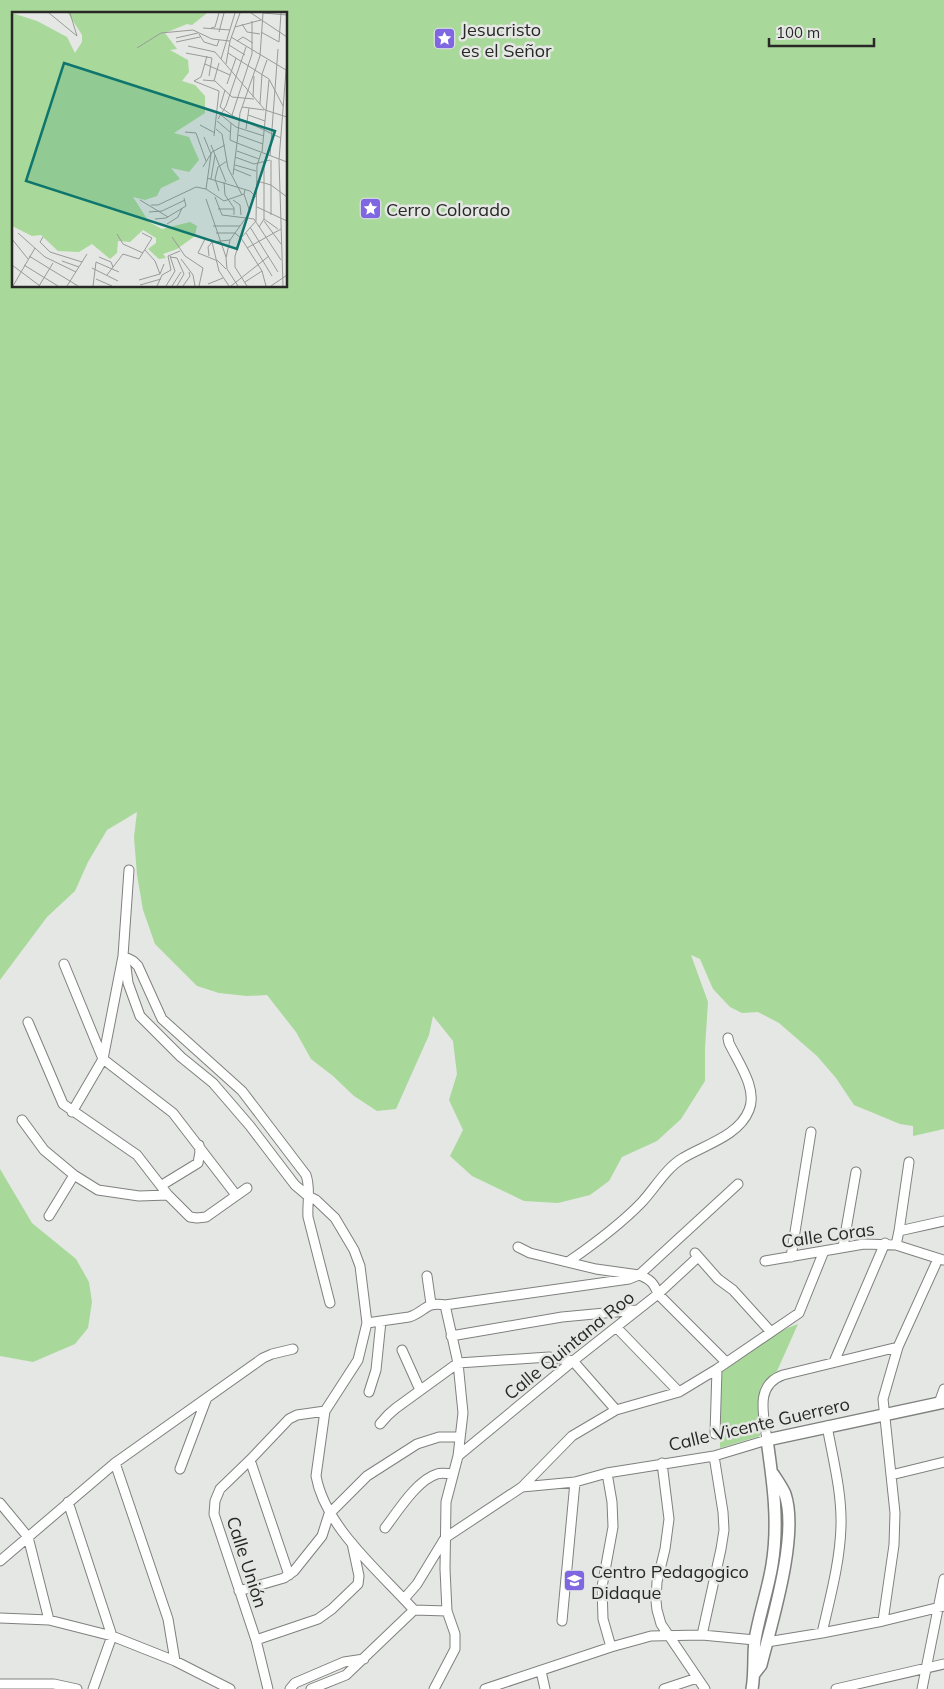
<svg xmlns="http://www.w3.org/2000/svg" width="944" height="1689" viewBox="0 0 944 1689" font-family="Mulish,sans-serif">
<rect width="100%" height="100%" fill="#e4e7e3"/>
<path fill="#a8d99a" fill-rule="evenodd" d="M 0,0 L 944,0 L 944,1129 L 913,1136 L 913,1126 L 900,1124 L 854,1105 L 836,1078 L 817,1056 L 779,1023 L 758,1012 L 742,1013 L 730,1007 L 713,989 L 700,959 L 691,955 L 708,1002 L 705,1048 L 705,1081 L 681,1119 L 657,1141 L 622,1157 L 609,1181 L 590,1195 L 558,1203 L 524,1201 L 472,1176 L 450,1156 L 463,1130 L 449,1100 L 457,1074 L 453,1041 L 433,1016 L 429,1035 L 396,1109 L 377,1111 L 354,1096 L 333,1076 L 311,1059 L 296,1032 L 267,995 L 247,996 L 219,993 L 197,986 L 155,944 L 143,910 L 137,875 L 134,837 L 137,812 L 107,830 L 88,862 L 75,891 L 47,917 L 0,980 ZM 14,14 L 286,14 L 286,286 L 14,286 Z
M 0,1169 L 32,1223 L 76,1259 L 89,1282 L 92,1302 L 88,1328 L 75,1344 L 33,1362 L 0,1356 Z
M 798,1324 L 777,1371 L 765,1381 L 761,1386 L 759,1394 L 760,1436 L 720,1448 L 721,1373 C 743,1356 771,1333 798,1324 Z"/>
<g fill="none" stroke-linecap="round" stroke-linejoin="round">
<defs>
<path id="minor" d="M 123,956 L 133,961 L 138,966 L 162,1019 L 242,1091 L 306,1175 C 311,1189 307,1203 308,1217 L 330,1303
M 122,962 L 126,967 L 128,983 L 140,1016 L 181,1057 L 213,1083 L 250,1126 L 295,1185 L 308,1196 L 316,1200 L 335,1218 L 354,1250 L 360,1266 L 367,1323 L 358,1360 L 325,1411 L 316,1476 C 325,1527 380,1572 414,1610 L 447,1611
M 64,964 L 103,1059 L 173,1113 L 236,1195
M 28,1022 L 63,1104 L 137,1155 L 168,1195 L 190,1217 L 197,1218 L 206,1217 L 247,1188
M 72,1112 L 103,1059 L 123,956 L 129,870
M 22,1120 L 44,1150 L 74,1175 L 98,1190 L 139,1196 L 168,1195
M 162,1185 L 198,1163 L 200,1152 L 199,1145
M 49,1216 L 74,1175
M 899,1231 L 909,1162
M 896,1245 L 943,1260
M 518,1247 L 530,1253 L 596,1269 L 639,1275 C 650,1279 654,1283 658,1294 L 726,1362
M 843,1247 L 856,1172
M 695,1253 L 718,1279 L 733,1290 L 771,1332
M 791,1257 L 811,1132
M 765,1261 L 864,1244 L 896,1245 L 899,1231 L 944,1221
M 568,1262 C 594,1244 620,1225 642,1202 C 655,1188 666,1168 683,1158 C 704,1145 739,1136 749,1110 C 758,1089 738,1062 729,1043 L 728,1038
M 427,1276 L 431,1304
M 367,1323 L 409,1317 C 425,1312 426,1301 445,1305 L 629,1279 L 639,1275 L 738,1184
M 617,1328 L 679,1392
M 451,1336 L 562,1317 L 637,1310
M 402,1350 L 420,1390
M 834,1362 L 885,1243
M 369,1392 L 376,1370 L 381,1321
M 939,1403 L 944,1389
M 380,1424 L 388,1415 L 396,1408 L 458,1363 L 549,1357 L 573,1361 L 616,1410
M 715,1434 L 717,1369
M 458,1456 L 573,1361 L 658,1294 L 698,1257
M 250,1460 L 289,1575
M 115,1463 L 168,1619 L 175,1661
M 662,1463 L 669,1519 L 665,1549 L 657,1582 L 656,1601 L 657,1610 L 661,1624 L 705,1689
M 180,1469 L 206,1400
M 607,1473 L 612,1502 L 613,1527 L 602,1587 L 603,1619 L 611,1647
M 891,1475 L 944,1462
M 522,1487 L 575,1482 L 607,1473 L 714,1456 L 767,1440 C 764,1416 754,1385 783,1375 L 898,1347
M 68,1502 L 112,1636 L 93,1689
M 0,1503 L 28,1537 L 49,1620
M 385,1528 C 398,1511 417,1480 437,1474 C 442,1472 448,1474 453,1474
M 0,1561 L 115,1463 L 263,1358 L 272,1354 L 293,1349
M 239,1591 L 284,1578 L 294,1571 L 322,1536 L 329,1514 L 367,1476 L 417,1444 L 439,1437 L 459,1437
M 404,1599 L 417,1584 L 445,1538 L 522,1487 L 572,1436 L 616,1410 L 679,1392 L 717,1369 L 799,1313 L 824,1251
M 0,1618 L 49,1620 L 112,1636 L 175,1661 L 230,1689
M 562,1621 L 575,1482
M 883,1621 L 894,1545 L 895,1513 L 883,1399 L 898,1347 L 938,1259
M 822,1633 C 830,1598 840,1562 841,1526 C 842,1493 833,1459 827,1426
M 702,1635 L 721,1549 L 724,1530 L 723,1512 L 714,1456
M 256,1640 L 318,1619 L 332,1609 L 358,1584 L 359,1576 L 352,1543
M 767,1642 L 822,1633 L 883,1621 L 944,1606
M 541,1671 L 545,1689
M 0,1684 L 54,1684 L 77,1689
M 268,1689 L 256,1640 L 214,1514 L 215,1501 L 220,1489 L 250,1460 L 289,1419 L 297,1415 L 325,1411
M 290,1689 L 295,1683 L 344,1662 L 364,1659
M 311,1689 L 346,1675 L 414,1610
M 434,1689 L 455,1649 L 455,1634 L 447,1611 L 445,1569 L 446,1502 L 458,1456 L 463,1413 L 458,1363 L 445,1305
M 485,1689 L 611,1647 L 651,1636 L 702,1635 L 755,1640
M 664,1689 L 697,1678
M 836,1689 L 944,1664
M 922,1689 L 944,1579"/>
<path id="major" d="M 754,1674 L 761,1665 C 772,1621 799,1535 785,1494 C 782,1487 777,1480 773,1474
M 752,1689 C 755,1673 753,1656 755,1640 C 759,1615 768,1590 772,1565 C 779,1523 773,1482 767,1440 L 944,1402"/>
</defs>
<use href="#minor" stroke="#7e817d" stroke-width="11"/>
<use href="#major" stroke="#7e817d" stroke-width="14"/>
<use href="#minor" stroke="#fff" stroke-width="9"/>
<use href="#major" stroke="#fff" stroke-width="11"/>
</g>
<defs>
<symbol id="sight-square" viewBox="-11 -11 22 22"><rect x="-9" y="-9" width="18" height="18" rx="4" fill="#7f67e2" stroke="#e4e7e3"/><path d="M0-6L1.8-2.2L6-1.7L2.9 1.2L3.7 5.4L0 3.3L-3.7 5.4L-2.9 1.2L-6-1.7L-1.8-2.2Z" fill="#fff"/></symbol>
<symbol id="school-square" viewBox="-11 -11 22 22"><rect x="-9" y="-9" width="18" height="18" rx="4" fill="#7f67e2" stroke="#e4e7e3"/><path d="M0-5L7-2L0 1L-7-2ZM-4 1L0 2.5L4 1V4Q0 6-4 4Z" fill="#fff"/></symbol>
</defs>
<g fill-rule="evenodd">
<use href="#sight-square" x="432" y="26" width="25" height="25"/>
<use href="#sight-square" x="358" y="196" width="25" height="25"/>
<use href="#school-square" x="562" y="1568" width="25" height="25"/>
</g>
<g text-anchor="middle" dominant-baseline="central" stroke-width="5" stroke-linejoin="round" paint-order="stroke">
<g font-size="18" fill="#282927" stroke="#e4e7e3" text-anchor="start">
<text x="461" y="29">Jesucristo<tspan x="461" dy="21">es el Señor</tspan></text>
<text x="386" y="209">Cerro Colorado</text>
<text x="591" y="1571">Centro Pedagogico<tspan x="591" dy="21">Didaque</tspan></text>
</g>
<g font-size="18" fill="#282927" stroke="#e4e7e3">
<text transform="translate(828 1235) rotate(-8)">Calle Coras</text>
<text transform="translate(569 1345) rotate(-39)">Calle Quintana Roo</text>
<text transform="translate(759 1424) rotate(-13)">Calle Vicente Guerrero</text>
<text transform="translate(247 1562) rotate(72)">Calle Unión</text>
</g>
</g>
<g transform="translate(12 12)">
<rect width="275" height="275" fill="#e4e7e3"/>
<path d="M 0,1 L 25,9 L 55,25 L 63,41 L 70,30 L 70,23 L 56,1 L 195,1 L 180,13 L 175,12 L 153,21 L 165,37 L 158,38 L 176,48 L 177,60 L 170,69 L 183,73 L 193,84 L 193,101 L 162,121 L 177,125 L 187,148 L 177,160 L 159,156 L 168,167 L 149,176 L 145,184 L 133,188 L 121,185 L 137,210 L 150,217 L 178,210 L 185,214 L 183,224 L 165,237 L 151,242 L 154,246 L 147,247 L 136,237 L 144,231 L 144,226 L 131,218 L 118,230 L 106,229 L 105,241 L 98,247 L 80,232 L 67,240 L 46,239 L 29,223 L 20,224 L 0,214 Z" fill="#a8d99a"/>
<path fill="none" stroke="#999b98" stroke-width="1" d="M 37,1 L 65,24M 58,1 L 65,24M 239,1 L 275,25M 251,1 L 275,3M 251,1 L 248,44 L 228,101 L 225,131 L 275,150M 230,12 L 235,20 L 248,22M 223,15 L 249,8M 191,16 L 218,18M 199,16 L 203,15 L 207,1M 207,20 L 212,1M 249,20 L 267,30 L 269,1M 187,22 L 192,30 L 205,34 L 207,28M 219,25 L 274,58M 164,26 L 186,21M 225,29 L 231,25 L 241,31M 164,30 L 188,25M 217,33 L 233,43M 176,34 L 203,40 L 253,98 L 275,105M 125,36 L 149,21 L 181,18 L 200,27 L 218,29M 174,41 L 200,46 L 197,64M 216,41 L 257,67 L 271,94M 209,47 L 223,1M 193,52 L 218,63M 214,52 L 218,29 L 228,1M 191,68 L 203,69 L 220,85 L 242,87M 182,69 L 207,79 L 202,124M 182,69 L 189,65 L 195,44M 202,69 L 207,51M 215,72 L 224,46M 213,78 L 208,95 L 227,108M 241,85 L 242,64M 248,92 L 250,62 L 255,48M 230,95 L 252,98M 209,103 L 224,115 L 252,124M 220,103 L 240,42 L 240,9M 236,103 L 253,109M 206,107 L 214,94 L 234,35M 205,109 L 218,120M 235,110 L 269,126M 219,111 L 218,128 L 225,131 L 221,163M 188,113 L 203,121M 204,117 L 210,122 L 216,156 L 230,183M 234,117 L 237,96M 173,120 L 184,121 L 194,149M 226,123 L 251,132M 192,125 L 199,142 L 194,177M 199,133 L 214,170M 225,139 L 247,147M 250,140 L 257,68M 258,144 L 266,37M 223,145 L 242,152 L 258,148M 259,148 L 259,203M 223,153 L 244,159M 191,155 L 200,140 L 213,133M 222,157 L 239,164M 195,166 L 238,179 L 244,185M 199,167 L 203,143M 245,169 L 259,173 L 275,185M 212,170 L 213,183 L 222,196 L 222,203M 207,179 L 203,167 L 206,155 L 215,149M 203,185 L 210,203 L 242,207 L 269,248M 194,187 L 214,245M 128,188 L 156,205M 221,188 L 228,193 L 229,203M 139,193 L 146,193 L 184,175 L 194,177 L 212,189 L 232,182 L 233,178M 245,195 L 275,209M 206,197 L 222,197M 137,200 L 150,199 L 173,188M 143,207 L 154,206 L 174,194 L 172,186M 252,207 L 266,217M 252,209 L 269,232M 155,212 L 166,205 L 170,196M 201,214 L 228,214M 238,215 L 266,260M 247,215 L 252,207 L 252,150M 6,221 L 33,245 L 64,260M 204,221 L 223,221 L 229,226 L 250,259 L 254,274M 234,221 L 260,264M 105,222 L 111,232 L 131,241M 31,225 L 28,230 L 38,240 L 70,250M 160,225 L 173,244 L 191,256 L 187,274M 0,227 L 16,247M 193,227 L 186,241 L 206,249 L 214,257M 200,230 L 207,259 L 217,274M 200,230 L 218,228M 235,236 L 269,217M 133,238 L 143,249 L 148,262M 17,244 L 66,274M 197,244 L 196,235 L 200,230M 87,245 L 99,250 L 101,255M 158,245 L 165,246 L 172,262 L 165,274M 169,247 L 181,263 L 183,274M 50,249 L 67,255M 0,253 L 28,274M 12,253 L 46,274M 80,256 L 106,269M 95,263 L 111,242 L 127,247 L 140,226 L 130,221M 84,267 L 100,274M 127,268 L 148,262 L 152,252M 233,270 L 250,259M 196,272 L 211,266M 128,273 L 149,267M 1,274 L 23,236M 27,274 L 41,251M 55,274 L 75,242M 81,274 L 84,250 L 107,260M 145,274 L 150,263 L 159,258 L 156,244 L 168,239M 154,274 L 163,259 L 158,244M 160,274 L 169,260M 171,274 L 178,264 L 177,260M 219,274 L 257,244M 226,274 L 215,257 L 214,246 L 218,228 L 238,200 L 232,182M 235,274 L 223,255 L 223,244 L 229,226 L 244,209 L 245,154 L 249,141M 259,274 L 275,263M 271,274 L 267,148 L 275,46"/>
<path fill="#0f766e" fill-opacity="0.15" stroke="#0f766e" stroke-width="2.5" d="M 52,51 L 263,119 L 225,237 L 14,169 Z"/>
<rect width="275" height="275" fill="none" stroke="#282927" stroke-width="2.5"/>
</g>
<path d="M769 38v8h105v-8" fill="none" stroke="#282927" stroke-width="2.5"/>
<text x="776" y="38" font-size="15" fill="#282927" stroke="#e4e7e3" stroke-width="4" paint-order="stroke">100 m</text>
</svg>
